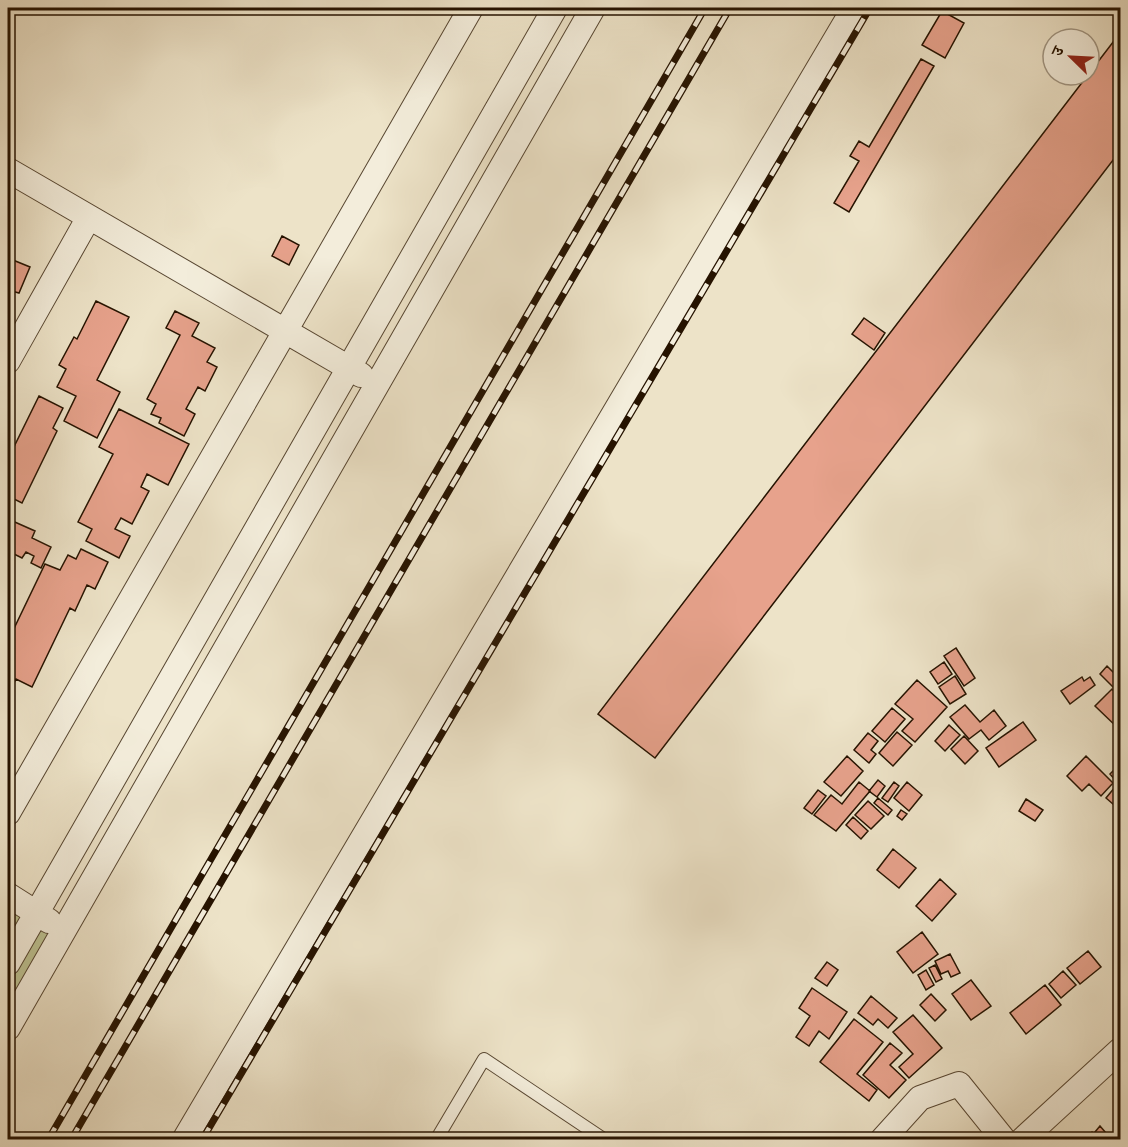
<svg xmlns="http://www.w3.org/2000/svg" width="1128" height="1147" viewBox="0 0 1128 1147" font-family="'IM FELL DW Pica','Noto Serif Devanagari',serif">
<rect width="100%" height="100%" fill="#ede3c8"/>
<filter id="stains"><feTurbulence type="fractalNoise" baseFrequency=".00333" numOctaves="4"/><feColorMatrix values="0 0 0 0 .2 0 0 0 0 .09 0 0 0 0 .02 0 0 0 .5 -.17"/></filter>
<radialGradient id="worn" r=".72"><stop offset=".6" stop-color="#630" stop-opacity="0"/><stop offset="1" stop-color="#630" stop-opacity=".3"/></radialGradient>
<path fill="#bdc292" stroke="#726a49" stroke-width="1.5" d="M 8,909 L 58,938 L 8,1025 Z"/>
<path fill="#e7a28c" stroke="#261300" stroke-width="1.5" d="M 942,11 L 964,23 L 945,58 L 922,45 Z
M 1120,33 L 1120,151 L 655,758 L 598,714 Z
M 921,59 L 934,66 L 849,212 L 834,203 L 859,161 L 850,156 L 859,141 L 869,147 Z
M 282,236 L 299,245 L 289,265 L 272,256 Z
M 8,258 L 30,267 L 19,293 L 8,290 Z
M 96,301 L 129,317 L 97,380 L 120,392 L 97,438 L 64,421 L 76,396 L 57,387 L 66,369 L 59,365 L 74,337 L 77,339 Z
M 175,311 L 199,323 L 192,336 L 215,348 L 207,362 L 217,367 L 205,391 L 198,387 L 186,409 L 195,414 L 184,436 L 159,423 L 161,418 L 151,414 L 156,404 L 147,399 L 180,335 L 166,328 Z
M 864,318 L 885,333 L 874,350 L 852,334 Z
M 39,396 L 63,408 L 53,428 L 57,431 L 22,503 L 8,496 L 8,459 Z
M 119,409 L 189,444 L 168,485 L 147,474 L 141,487 L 149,491 L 132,524 L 121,518 L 115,529 L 130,536 L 119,558 L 86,541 L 92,529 L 78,522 L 113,454 L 99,447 Z
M 8,519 L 35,531 L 32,538 L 51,547 L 41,568 L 31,563 L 34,556 L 26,552 L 22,558 L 8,551 Z
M 81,549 L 108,562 L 95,589 L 87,585 L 75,611 L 70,608 L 32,687 L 16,679 L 11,689 L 8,687 L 8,641 L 45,564 L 60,570 L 68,555 L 76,559 Z
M 956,648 L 975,678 L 964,686 L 944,656 Z
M 944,662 L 952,674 L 938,684 L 930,672 Z
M 1107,666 L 1120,679 L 1120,694 L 1100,674 Z
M 955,676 L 966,694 L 950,704 L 939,687 Z
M 1082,677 L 1084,681 L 1090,677 L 1095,685 L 1070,704 L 1061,691 Z
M 917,680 L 947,707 L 915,742 L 902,731 L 913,719 L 895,704 Z
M 1112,689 L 1120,698 L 1120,730 L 1095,706 Z
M 965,705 L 980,722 L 994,710 L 1006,726 L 989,740 L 981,730 L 969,739 L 950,717 Z
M 892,708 L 905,719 L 885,742 L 872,731 Z
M 1023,722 L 1036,740 L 999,767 L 986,748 Z
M 949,725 L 960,735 L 945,751 L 935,741 Z
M 897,732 L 912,745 L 893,766 L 879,753 Z
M 868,733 L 878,741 L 871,750 L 876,754 L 869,763 L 854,750 Z
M 964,736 L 978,751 L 965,764 L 951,749 Z
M 847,756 L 863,771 L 841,796 L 824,782 Z
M 1086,756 L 1113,783 L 1101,796 L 1089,784 L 1082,791 L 1067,776 Z
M 1120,764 L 1120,777 L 1116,781 L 1110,774 Z
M 878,780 L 885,786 L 877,797 L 869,791 Z
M 1120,781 L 1120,810 L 1106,798 Z
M 859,782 L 870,791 L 836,831 L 814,815 L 831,795 L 842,804 Z
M 894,782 L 899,786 L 888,802 L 882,798 Z
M 907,782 L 922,795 L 909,811 L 894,798 Z
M 818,790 L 826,796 L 812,814 L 804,808 Z
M 878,798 L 892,810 L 888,815 L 874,803 Z
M 1026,799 L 1043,810 L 1035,821 L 1019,811 Z
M 868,801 L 884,816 L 871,829 L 855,815 Z
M 901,810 L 907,814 L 902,820 L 897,816 Z
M 853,817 L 868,831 L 861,839 L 846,825 Z
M 893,849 L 916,868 L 899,888 L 877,870 Z
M 940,879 L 956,894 L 932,921 L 916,906 Z
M 922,932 L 938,954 L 913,973 L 897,952 Z
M 1088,951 L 1101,967 L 1080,984 L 1067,968 Z
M 950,954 L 960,973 L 951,977 L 948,971 L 941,974 L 935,961 Z
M 827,962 L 838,970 L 827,986 L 815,978 Z
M 935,965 L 942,979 L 936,982 L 929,968 Z
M 926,970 L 934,985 L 926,990 L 918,975 Z
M 1063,971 L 1076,985 L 1061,998 L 1049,984 Z
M 971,980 L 991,1006 L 971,1020 L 952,994 Z
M 1045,985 L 1061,1005 L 1026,1034 L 1010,1013 Z
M 812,988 L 847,1012 L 829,1039 L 819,1031 L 809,1046 L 796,1037 L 810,1016 L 799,1008 Z
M 931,994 L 946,1010 L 935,1021 L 920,1005 Z
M 871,996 L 897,1018 L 888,1028 L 878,1019 L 873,1025 L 858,1013 Z
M 913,1015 L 942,1048 L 909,1078 L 899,1067 L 913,1054 L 893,1032 Z
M 854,1019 L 883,1042 L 857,1074 L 877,1090 L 869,1101 L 820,1062 Z
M 890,1043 L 902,1053 L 890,1065 L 906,1080 L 889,1098 L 863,1075 Z
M 1100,1126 L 1112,1140 L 1102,1140 L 1095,1132 Z
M 1092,1132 L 1099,1140 L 1083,1140 Z"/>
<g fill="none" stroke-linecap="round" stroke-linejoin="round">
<defs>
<path id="service" d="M 436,1140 L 484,1059 L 605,1140"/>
<path id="minor" d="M 8,170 L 361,375
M 8,361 L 89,217
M 8,813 L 471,8
M 8,895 L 49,921
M 8,963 L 555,8
M 8,1028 L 593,8
M 184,1140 L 854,8
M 882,1140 L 920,1098 L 959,1084 L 1004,1140
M 1022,1140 L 1120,1050"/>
</defs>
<use href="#service" stroke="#584732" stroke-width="14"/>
<use href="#minor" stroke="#584732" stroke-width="26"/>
<use href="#service" stroke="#f3eddb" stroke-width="12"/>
<use href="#minor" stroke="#f3eddb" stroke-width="24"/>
<defs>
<path id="rail" d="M 48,1140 L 705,8
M 71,1140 L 730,8
M 202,1140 L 870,8"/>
</defs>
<use href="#rail" stroke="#261300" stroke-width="7"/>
<use href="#rail" stroke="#f3eddb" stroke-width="4.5" stroke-dasharray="14" stroke-linecap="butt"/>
</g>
<rect width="1128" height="1147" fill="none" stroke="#ede3c8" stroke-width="30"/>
<rect x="9" y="9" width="1110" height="1129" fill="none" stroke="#261300" stroke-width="3"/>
<rect x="15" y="15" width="1098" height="1117" fill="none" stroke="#261300" stroke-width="1.5"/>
<g transform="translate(1071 57) rotate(294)"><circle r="28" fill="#f3eddb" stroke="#a19683" stroke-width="1.5"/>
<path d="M0-4.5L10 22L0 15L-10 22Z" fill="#8f2418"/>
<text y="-9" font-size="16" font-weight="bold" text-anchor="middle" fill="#261300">उ</text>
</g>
<rect width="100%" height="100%" filter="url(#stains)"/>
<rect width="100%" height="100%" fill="url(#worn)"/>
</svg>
